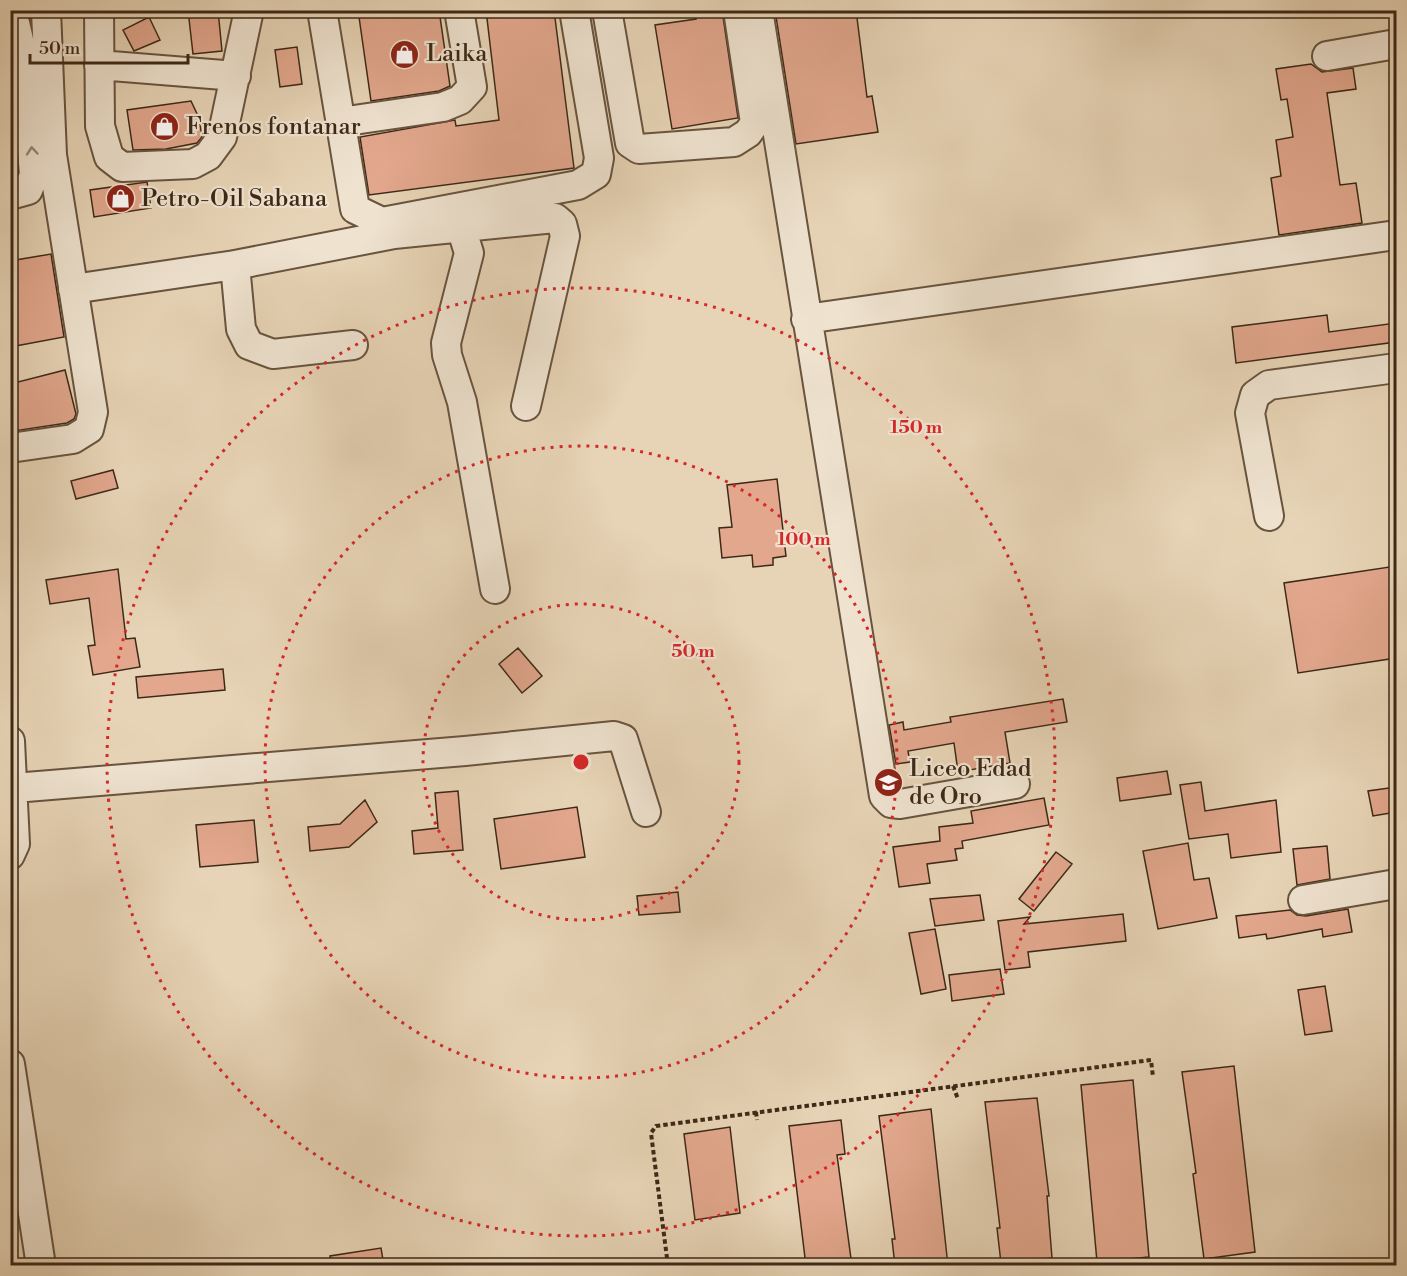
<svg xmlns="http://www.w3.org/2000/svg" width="1407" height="1276" viewBox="0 0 1407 1276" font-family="'Libre Bodoni',serif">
<rect width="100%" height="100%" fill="#e7d4b6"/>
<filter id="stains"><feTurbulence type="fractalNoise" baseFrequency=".00333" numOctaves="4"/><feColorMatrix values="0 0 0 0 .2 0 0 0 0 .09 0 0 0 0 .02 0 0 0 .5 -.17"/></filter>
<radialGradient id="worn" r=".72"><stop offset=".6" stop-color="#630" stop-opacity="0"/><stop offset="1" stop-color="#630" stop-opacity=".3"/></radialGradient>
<path fill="#e2a78d" stroke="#3d2917" stroke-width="1.5" d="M 188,10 L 218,10 L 222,51 L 193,54 Z
M 358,10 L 439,10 L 450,86 L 439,91 L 371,101 Z
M 486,10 L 554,10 L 574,168 L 369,195 L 360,137 L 455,120 L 456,126 L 499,120 Z
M 694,10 L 722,10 L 738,118 L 672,129 L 655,25 L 696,19 Z
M 775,10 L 856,10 L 867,97 L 872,96 L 878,132 L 796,144 Z
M 149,17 L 160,40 L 134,51 L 123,30 Z
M 297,47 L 302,84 L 280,87 L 275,50 Z
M 1311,64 L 1322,72 L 1353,68 L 1356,89 L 1327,93 L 1340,185 L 1356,183 L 1362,223 L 1279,235 L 1271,178 L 1281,176 L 1276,140 L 1293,137 L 1287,99 L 1281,100 L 1276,69 Z
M 191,101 L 199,118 L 202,137 L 197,143 L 166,149 L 133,150 L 127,110 Z
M 147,182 L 151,208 L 94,217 L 90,190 Z
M 51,254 L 64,337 L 10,347 L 10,261 Z
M 1327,315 L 1329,332 L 1396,323 L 1396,342 L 1236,363 L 1232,327 Z
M 65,370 L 76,414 L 74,419 L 67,423 L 14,431 L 10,418 L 10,384 Z
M 113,470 L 118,488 L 76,499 L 71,481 Z
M 777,479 L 786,556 L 773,558 L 773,565 L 753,567 L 752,555 L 722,558 L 719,528 L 732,527 L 727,485 Z
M 1396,566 L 1396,658 L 1298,673 L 1284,583 Z
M 118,569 L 126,639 L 135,638 L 140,667 L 93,675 L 88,646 L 95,645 L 89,598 L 50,604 L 46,580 Z
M 518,648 L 542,676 L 522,693 L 499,664 Z
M 223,669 L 225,690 L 138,698 L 136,677 Z
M 1063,699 L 1067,722 L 1005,732 L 1010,763 L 958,772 L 954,743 L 908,751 L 910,762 L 896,764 L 889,725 L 903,722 L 904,730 L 951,722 L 950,717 Z
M 1167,771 L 1171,794 L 1120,801 L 1117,778 Z
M 1201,782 L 1205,811 L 1276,800 L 1281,852 L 1231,858 L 1228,834 L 1189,839 L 1180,785 Z
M 1396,787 L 1396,812 L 1373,816 L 1368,791 Z
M 458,791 L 463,850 L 414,854 L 412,831 L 438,828 L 435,793 Z
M 1044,798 L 1049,825 L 962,841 L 963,848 L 955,849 L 957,860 L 927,864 L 930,883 L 899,887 L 893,847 L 940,841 L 939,827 L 973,823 L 971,811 Z
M 365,800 L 377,822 L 349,847 L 310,851 L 308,827 L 340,824 Z
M 577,807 L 585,857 L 501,869 L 494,819 Z
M 254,820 L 258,862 L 200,867 L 196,825 Z
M 1188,843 L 1194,880 L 1209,878 L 1217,918 L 1158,929 L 1143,851 Z
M 1327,846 L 1330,879 L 1297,885 L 1293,849 Z
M 1056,852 L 1072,864 L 1034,911 L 1019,899 Z
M 678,892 L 680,912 L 639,915 L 637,896 Z
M 980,895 L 984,920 L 935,926 L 930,899 Z
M 1348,909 L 1352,932 L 1323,937 L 1322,929 L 1267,939 L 1266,934 L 1239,938 L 1236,916 L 1290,910 L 1297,915 L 1306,916 Z
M 1123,914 L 1126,941 L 1028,952 L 1030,967 L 1005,970 L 998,921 L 1030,917 L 1024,924 Z
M 935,929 L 946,989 L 921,994 L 909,933 Z
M 1000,969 L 1004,994 L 952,1001 L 949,975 Z
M 1325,986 L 1332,1031 L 1305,1035 L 1298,990 Z
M 1234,1066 L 1255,1252 L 1204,1259 L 1193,1174 L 1196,1173 L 1182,1072 Z
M 1133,1080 L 1149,1257 L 1097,1262 L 1081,1085 Z
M 1037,1098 L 1049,1196 L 1047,1196 L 1052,1258 L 1001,1263 L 997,1228 L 1000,1228 L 985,1102 Z
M 931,1109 L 948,1266 L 895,1266 L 892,1239 L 895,1239 L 879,1116 Z
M 841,1120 L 845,1154 L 837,1155 L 852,1266 L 806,1266 L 789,1126 Z
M 730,1127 L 740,1213 L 695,1220 L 684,1134 Z
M 381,1248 L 384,1266 L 331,1266 L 330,1256 Z"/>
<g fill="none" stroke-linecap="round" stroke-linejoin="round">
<defs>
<path id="minor" d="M 99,10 L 100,126 L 109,157 L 122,167 L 193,164 L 208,156 L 222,137 L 249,10
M 322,10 L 355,209 L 382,222 L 578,185 L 596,174 L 599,158 L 574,10
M 607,10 L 630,143 L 639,149 L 734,142 L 748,133 L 755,123 L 738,10
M 758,10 L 884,796 L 891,803 L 900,804 L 1015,784
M 10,23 L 15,23 L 25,65 L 34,175 L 28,190 L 10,195
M 1327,56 L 1396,44
M 99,65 L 236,76
M 340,122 L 443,107 L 460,100 L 472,87 L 459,10
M 461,227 L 469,253 L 446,343 L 447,355 L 462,402 L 495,589
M 235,265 L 241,329 L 249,345 L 273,354 L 353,345
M 73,289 L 235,265 L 394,234 L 555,218 L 562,224 L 565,236 L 526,406
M 806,319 L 1396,235
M 10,448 L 73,439 L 89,429 L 93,412 L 52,155 L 46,10
M 1269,516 L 1250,413 L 1255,395 L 1269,385 L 1396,368
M 10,741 L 15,844 L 10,855
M 14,788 L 465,751 L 614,736 L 623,739 L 646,812
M 1303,900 L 1396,884
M 10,1064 L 41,1266"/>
</defs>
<use href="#minor" stroke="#68543f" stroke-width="32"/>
<path stroke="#3d2917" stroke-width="4" stroke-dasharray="4.5 3" stroke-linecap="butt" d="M 953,1086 L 958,1099
M 756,1112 L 757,1120
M 668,1266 L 651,1133 L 656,1126 L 1151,1060 L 1153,1077"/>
<use href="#minor" stroke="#efe3d0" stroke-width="28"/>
</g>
<defs><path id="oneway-chevron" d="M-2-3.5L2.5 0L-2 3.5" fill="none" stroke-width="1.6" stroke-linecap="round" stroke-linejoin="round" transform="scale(1.5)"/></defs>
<use stroke="#968674" href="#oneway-chevron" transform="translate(32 151) rotate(-95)"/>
<g fill="none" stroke="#d62828" stroke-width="3" stroke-dasharray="3 6">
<circle cx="581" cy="762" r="158"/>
<circle cx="581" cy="762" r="316"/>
<circle cx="581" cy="762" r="474"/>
</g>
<defs>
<symbol id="shop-disc" viewBox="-11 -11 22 22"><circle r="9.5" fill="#8f2418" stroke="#efe3d0"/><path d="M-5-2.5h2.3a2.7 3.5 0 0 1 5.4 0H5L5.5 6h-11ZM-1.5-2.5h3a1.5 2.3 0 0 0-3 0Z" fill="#fff"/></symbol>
<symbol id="school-disc" viewBox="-11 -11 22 22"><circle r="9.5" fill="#8f2418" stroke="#efe3d0"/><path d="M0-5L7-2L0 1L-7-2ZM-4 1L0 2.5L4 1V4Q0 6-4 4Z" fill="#fff"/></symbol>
</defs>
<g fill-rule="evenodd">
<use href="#shop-disc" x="388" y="38" width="33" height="33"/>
<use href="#shop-disc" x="148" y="110" width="33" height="33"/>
<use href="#shop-disc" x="104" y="182" width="33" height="33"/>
<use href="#school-disc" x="872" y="766" width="33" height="33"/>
</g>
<g text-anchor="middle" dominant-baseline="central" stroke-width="4.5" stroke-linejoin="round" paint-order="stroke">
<g font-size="24" fill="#3d2917" stroke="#efe3d0" text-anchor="start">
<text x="426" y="54">Laika</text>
<text x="186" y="127">Frenos fontanar</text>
<text x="141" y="199">Petro-Oil Sabana</text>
<text x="909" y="769">Liceo Edad<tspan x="909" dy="28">de Oro</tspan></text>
</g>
</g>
<circle cx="581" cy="762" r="9" fill="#d62828" stroke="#efe3d0" stroke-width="3"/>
<g font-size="18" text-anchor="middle" font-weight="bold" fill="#d62828" stroke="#efe3d0" stroke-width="4.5" stroke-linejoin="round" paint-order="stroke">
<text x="916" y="433">150 m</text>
<text x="804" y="545">100 m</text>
<text x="693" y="657">50 m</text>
</g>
<rect width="1407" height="1276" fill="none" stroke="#e7d4b6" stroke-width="36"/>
<rect x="12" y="12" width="1383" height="1252" fill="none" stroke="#3d2917" stroke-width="3"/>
<rect x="18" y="18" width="1371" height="1240" fill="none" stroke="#3d2917" stroke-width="1.5"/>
<path d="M30 54v9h158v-9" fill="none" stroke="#3d2917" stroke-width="3"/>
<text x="39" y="54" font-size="18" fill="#3d2917" stroke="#efe3d0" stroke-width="4.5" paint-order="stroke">50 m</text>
<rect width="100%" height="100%" filter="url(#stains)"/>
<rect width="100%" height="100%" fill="url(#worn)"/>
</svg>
